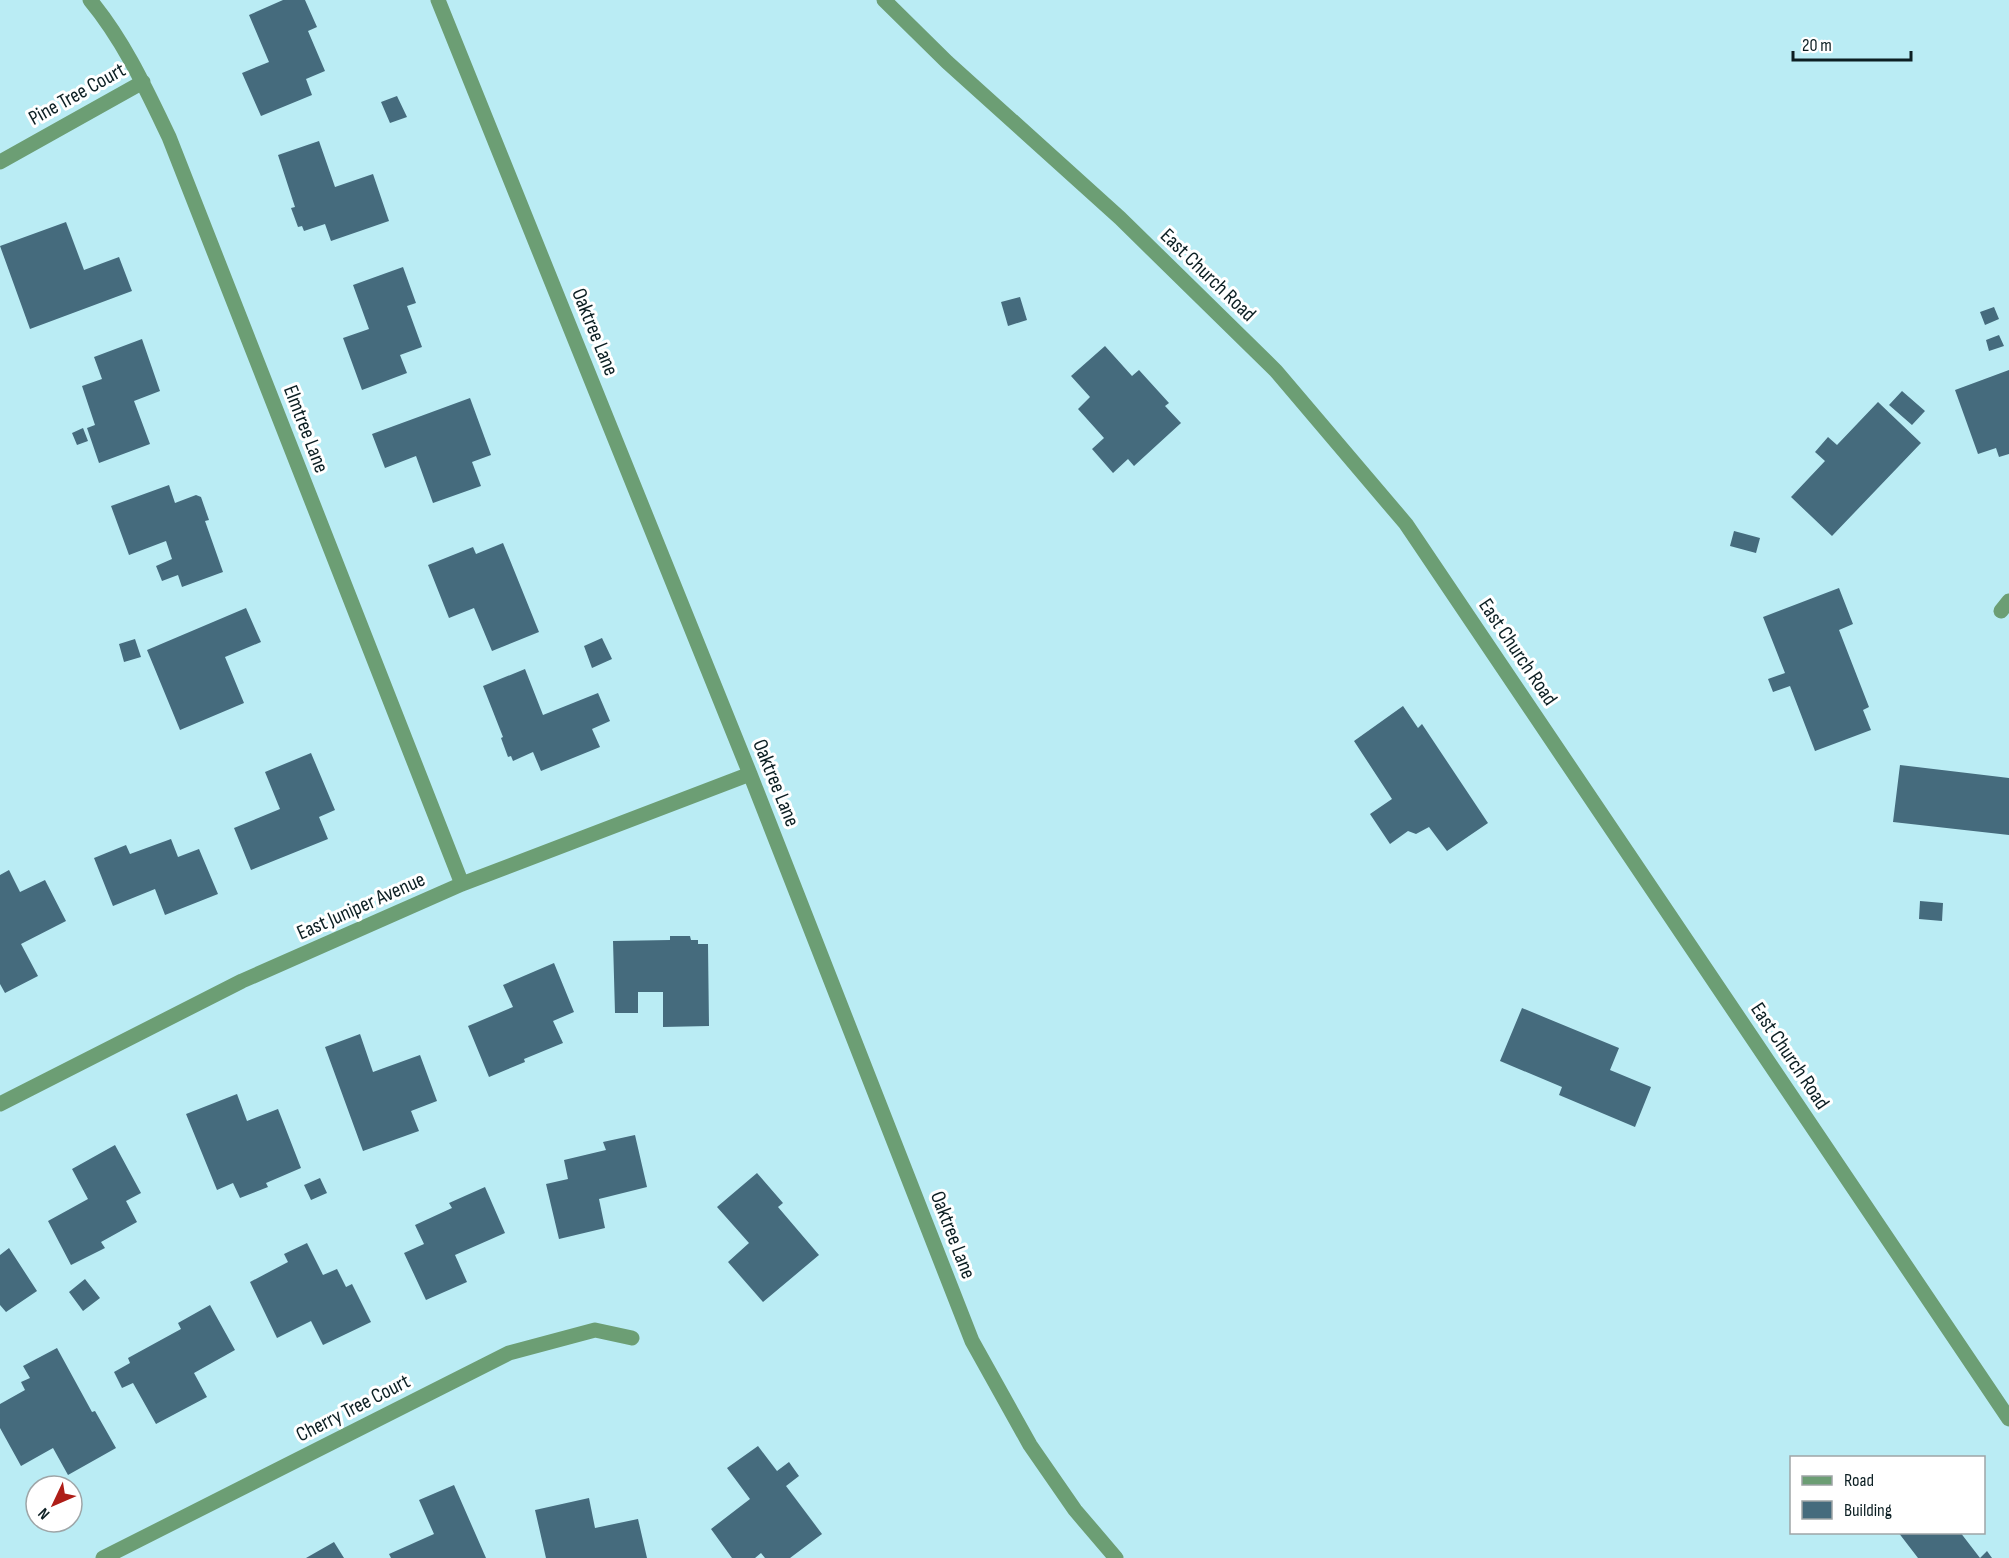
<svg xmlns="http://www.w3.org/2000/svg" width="2009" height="1558" viewBox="0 0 2009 1558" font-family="'Sofia Sans Condensed',sans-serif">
<rect width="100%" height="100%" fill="#baecf4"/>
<path fill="#456b7d" d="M 283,0 L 305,0 L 317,27 L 308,31 L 325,71 L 306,79 L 312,95 L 261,116 L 242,73 L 269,62 L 249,15 Z
M 397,96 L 407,117 L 390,123 L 381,102 Z
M 319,141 L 335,187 L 373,174 L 389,221 L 331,241 L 325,224 L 304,231 L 302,226 L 298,227 L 291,208 L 295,207 L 278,155 Z
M 66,222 L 84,270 L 119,257 L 132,291 L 30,329 L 0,246 Z
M 403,267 L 416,303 L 407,306 L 422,347 L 400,355 L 407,373 L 362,390 L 343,338 L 369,329 L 353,285 Z
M 1020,297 L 1027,320 L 1008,326 L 1001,302 Z
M 1994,307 L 1999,319 L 1985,325 L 1980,312 Z
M 1999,335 L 2004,346 L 1989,351 L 1986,340 Z
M 142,339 L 160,391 L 134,401 L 150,444 L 99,463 L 87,428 L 95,425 L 82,386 L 102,379 L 94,357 Z
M 1105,346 L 1132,376 L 1139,370 L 1169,403 L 1165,406 L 1181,423 L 1134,466 L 1128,459 L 1113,473 L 1092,449 L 1104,438 L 1078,409 L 1090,397 L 1071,376 Z
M 2009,370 L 2009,454 L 1999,457 L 1996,448 L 1978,454 L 1955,390 Z
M 1902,391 L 1925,411 L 1912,425 L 1889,405 Z
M 470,398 L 491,455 L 472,462 L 481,486 L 433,503 L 416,456 L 385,468 L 372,434 Z
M 1878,402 L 1921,443 L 1832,536 L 1791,497 L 1825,461 L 1815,452 L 1828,437 L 1837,445 Z
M 83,428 L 88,441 L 77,445 L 72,433 Z
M 169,485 L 175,503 L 196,495 L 201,497 L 209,520 L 205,521 L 223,572 L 182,587 L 178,575 L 162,581 L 156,566 L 172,559 L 166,541 L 129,555 L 111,506 Z
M 1734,531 L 1760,538 L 1756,553 L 1730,546 Z
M 503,543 L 539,632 L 492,651 L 474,608 L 449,618 L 428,565 L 473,547 L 476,554 Z
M 1839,588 L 1853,624 L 1839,630 L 1869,707 L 1863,710 L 1871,730 L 1815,751 L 1790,686 L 1773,692 L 1768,679 L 1785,673 L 1763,617 Z
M 246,608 L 261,642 L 225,657 L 244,703 L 180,730 L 147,650 Z
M 602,638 L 612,659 L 592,668 L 584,646 Z
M 135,639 L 141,657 L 124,662 L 119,644 Z
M 525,669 L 543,715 L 598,693 L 610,721 L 592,729 L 600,747 L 541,771 L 533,752 L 513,761 L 511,756 L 508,757 L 501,738 L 503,737 L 483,686 Z
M 1403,706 L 1418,728 L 1422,724 L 1488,823 L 1447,851 L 1429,827 L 1416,834 L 1408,831 L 1390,844 L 1370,814 L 1392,799 L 1354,741 Z
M 311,753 L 335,810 L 319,817 L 328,839 L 251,870 L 234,828 L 280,809 L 265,772 Z
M 1900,765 L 2009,778 L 2009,835 L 1893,822 Z
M 171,839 L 178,857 L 199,849 L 218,894 L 165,915 L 155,889 L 113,906 L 94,858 L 126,845 L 130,854 Z
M 9,870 L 20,892 L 45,880 L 66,921 L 21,944 L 38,976 L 5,993 L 0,984 L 0,875 Z
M 1920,901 L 1943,903 L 1942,921 L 1919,919 Z
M 670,936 L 690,936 L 691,940 L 698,940 L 698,944 L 708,944 L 709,1026 L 663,1027 L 663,992 L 638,992 L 638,1013 L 615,1013 L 613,941 L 670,940 Z
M 554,963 L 574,1012 L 553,1021 L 563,1043 L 524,1059 L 525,1062 L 489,1077 L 468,1026 L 513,1007 L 503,985 Z
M 1522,1008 L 1619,1048 L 1610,1070 L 1651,1087 L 1635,1127 L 1559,1095 L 1562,1087 L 1500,1061 Z
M 360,1034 L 373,1072 L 420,1055 L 437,1101 L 411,1111 L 419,1131 L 363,1151 L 325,1047 Z
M 237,1094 L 247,1121 L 278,1109 L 301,1168 L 266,1183 L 268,1187 L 240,1198 L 233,1183 L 217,1190 L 186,1114 Z
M 635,1135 L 647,1187 L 599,1199 L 605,1228 L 559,1239 L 546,1184 L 568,1179 L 564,1160 L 606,1150 L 603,1142 Z
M 115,1145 L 141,1193 L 126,1201 L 137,1222 L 101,1242 L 105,1248 L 71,1265 L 48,1221 L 88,1199 L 72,1169 Z
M 757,1173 L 783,1203 L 778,1207 L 819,1255 L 763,1302 L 728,1262 L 749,1243 L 717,1207 Z
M 320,1178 L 327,1193 L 311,1200 L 304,1185 Z
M 485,1187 L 505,1233 L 455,1255 L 467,1282 L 426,1300 L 404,1253 L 424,1244 L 415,1225 L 452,1208 L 449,1203 Z
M 307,1243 L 323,1275 L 337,1269 L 346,1287 L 352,1284 L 371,1322 L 323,1345 L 311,1321 L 277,1338 L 250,1282 L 288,1262 L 284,1254 Z
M 9,1248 L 37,1291 L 6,1312 L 0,1305 L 0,1255 Z
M 85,1279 L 100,1298 L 83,1311 L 69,1292 Z
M 210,1305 L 235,1350 L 194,1373 L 207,1397 L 156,1424 L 133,1383 L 122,1388 L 114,1372 L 130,1363 L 128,1358 L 181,1329 L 178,1323 Z
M 57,1348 L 92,1412 L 95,1411 L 116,1448 L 68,1475 L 53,1448 L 21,1466 L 0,1428 L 0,1404 L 25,1390 L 21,1382 L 30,1378 L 23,1366 Z
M 758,1446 L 777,1471 L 789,1462 L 799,1476 L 786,1486 L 822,1534 L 790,1558 L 765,1558 L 761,1553 L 755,1558 L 732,1558 L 711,1529 L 750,1499 L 727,1468 Z
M 454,1485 L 486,1558 L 391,1558 L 389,1554 L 434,1534 L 419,1500 Z
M 589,1498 L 595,1528 L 638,1519 L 647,1558 L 546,1558 L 535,1510 Z
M 1898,1532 L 1960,1532 L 1980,1558 L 1987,1551 L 1992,1558 L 1918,1558 Z
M 334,1542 L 344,1558 L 306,1558 Z"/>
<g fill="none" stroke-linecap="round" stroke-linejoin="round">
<path stroke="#6c9e74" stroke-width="15" d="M 90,0 C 124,41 146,89 169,137 L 462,884
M 438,0 L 750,774 L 972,1341 L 1030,1445 L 1075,1510 L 1116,1558
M 884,0 L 947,62 L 1120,218 L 1276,371 L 1406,524 L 2009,1419
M 0,162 L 143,82
M 2001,611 L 2009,601
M 0,1104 L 242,981 L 462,884 L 750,774
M 103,1558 L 509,1353 L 595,1330 L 632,1338"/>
</g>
<g text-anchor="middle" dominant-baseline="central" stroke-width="6" stroke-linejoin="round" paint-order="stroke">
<g font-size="21" fill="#0c1f23" stroke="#fff">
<text transform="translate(77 94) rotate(-29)">Pine Tree Court</text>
<text transform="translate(1208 275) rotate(44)">East Church Road</text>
<text transform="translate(595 332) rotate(68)">Oaktree Lane</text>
<text transform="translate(306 429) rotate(69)">Elmtree Lane</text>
<text transform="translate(1518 652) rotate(56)">East Church Road</text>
<text transform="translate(776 783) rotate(68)">Oaktree Lane</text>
<text transform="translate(361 906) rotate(-24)">East Juniper Avenue</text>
<text transform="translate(1790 1056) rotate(56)">East Church Road</text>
<text transform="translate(953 1235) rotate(69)">Oaktree Lane</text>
<text transform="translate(353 1408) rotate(-27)">Cherry Tree Court</text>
</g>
</g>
<rect x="1790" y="1456" width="195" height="78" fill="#ffffff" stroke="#9ea5a7" stroke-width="1.5"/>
<rect x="1802" y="1476" width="30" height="9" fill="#6c9e74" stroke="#9ea5a7" stroke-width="1.5"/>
<text x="1844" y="1486" font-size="18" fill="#0c1f23">Road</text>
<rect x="1802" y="1501" width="30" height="18" fill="#456b7d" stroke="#9ea5a7" stroke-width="1.5"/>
<text x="1844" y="1516" font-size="18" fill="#0c1f23">Building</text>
<g transform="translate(54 1504) rotate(226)"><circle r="28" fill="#ffffff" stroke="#9ea5a7" stroke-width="1.5"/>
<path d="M0-4.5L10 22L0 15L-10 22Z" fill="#ae1d17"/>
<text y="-9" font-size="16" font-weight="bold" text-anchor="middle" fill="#0c1f23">N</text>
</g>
<path d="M1793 51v9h118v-9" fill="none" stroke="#0c1f23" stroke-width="3"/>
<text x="1802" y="51" font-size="18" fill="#0c1f23" stroke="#ffffff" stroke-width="4.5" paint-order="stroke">20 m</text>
</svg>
